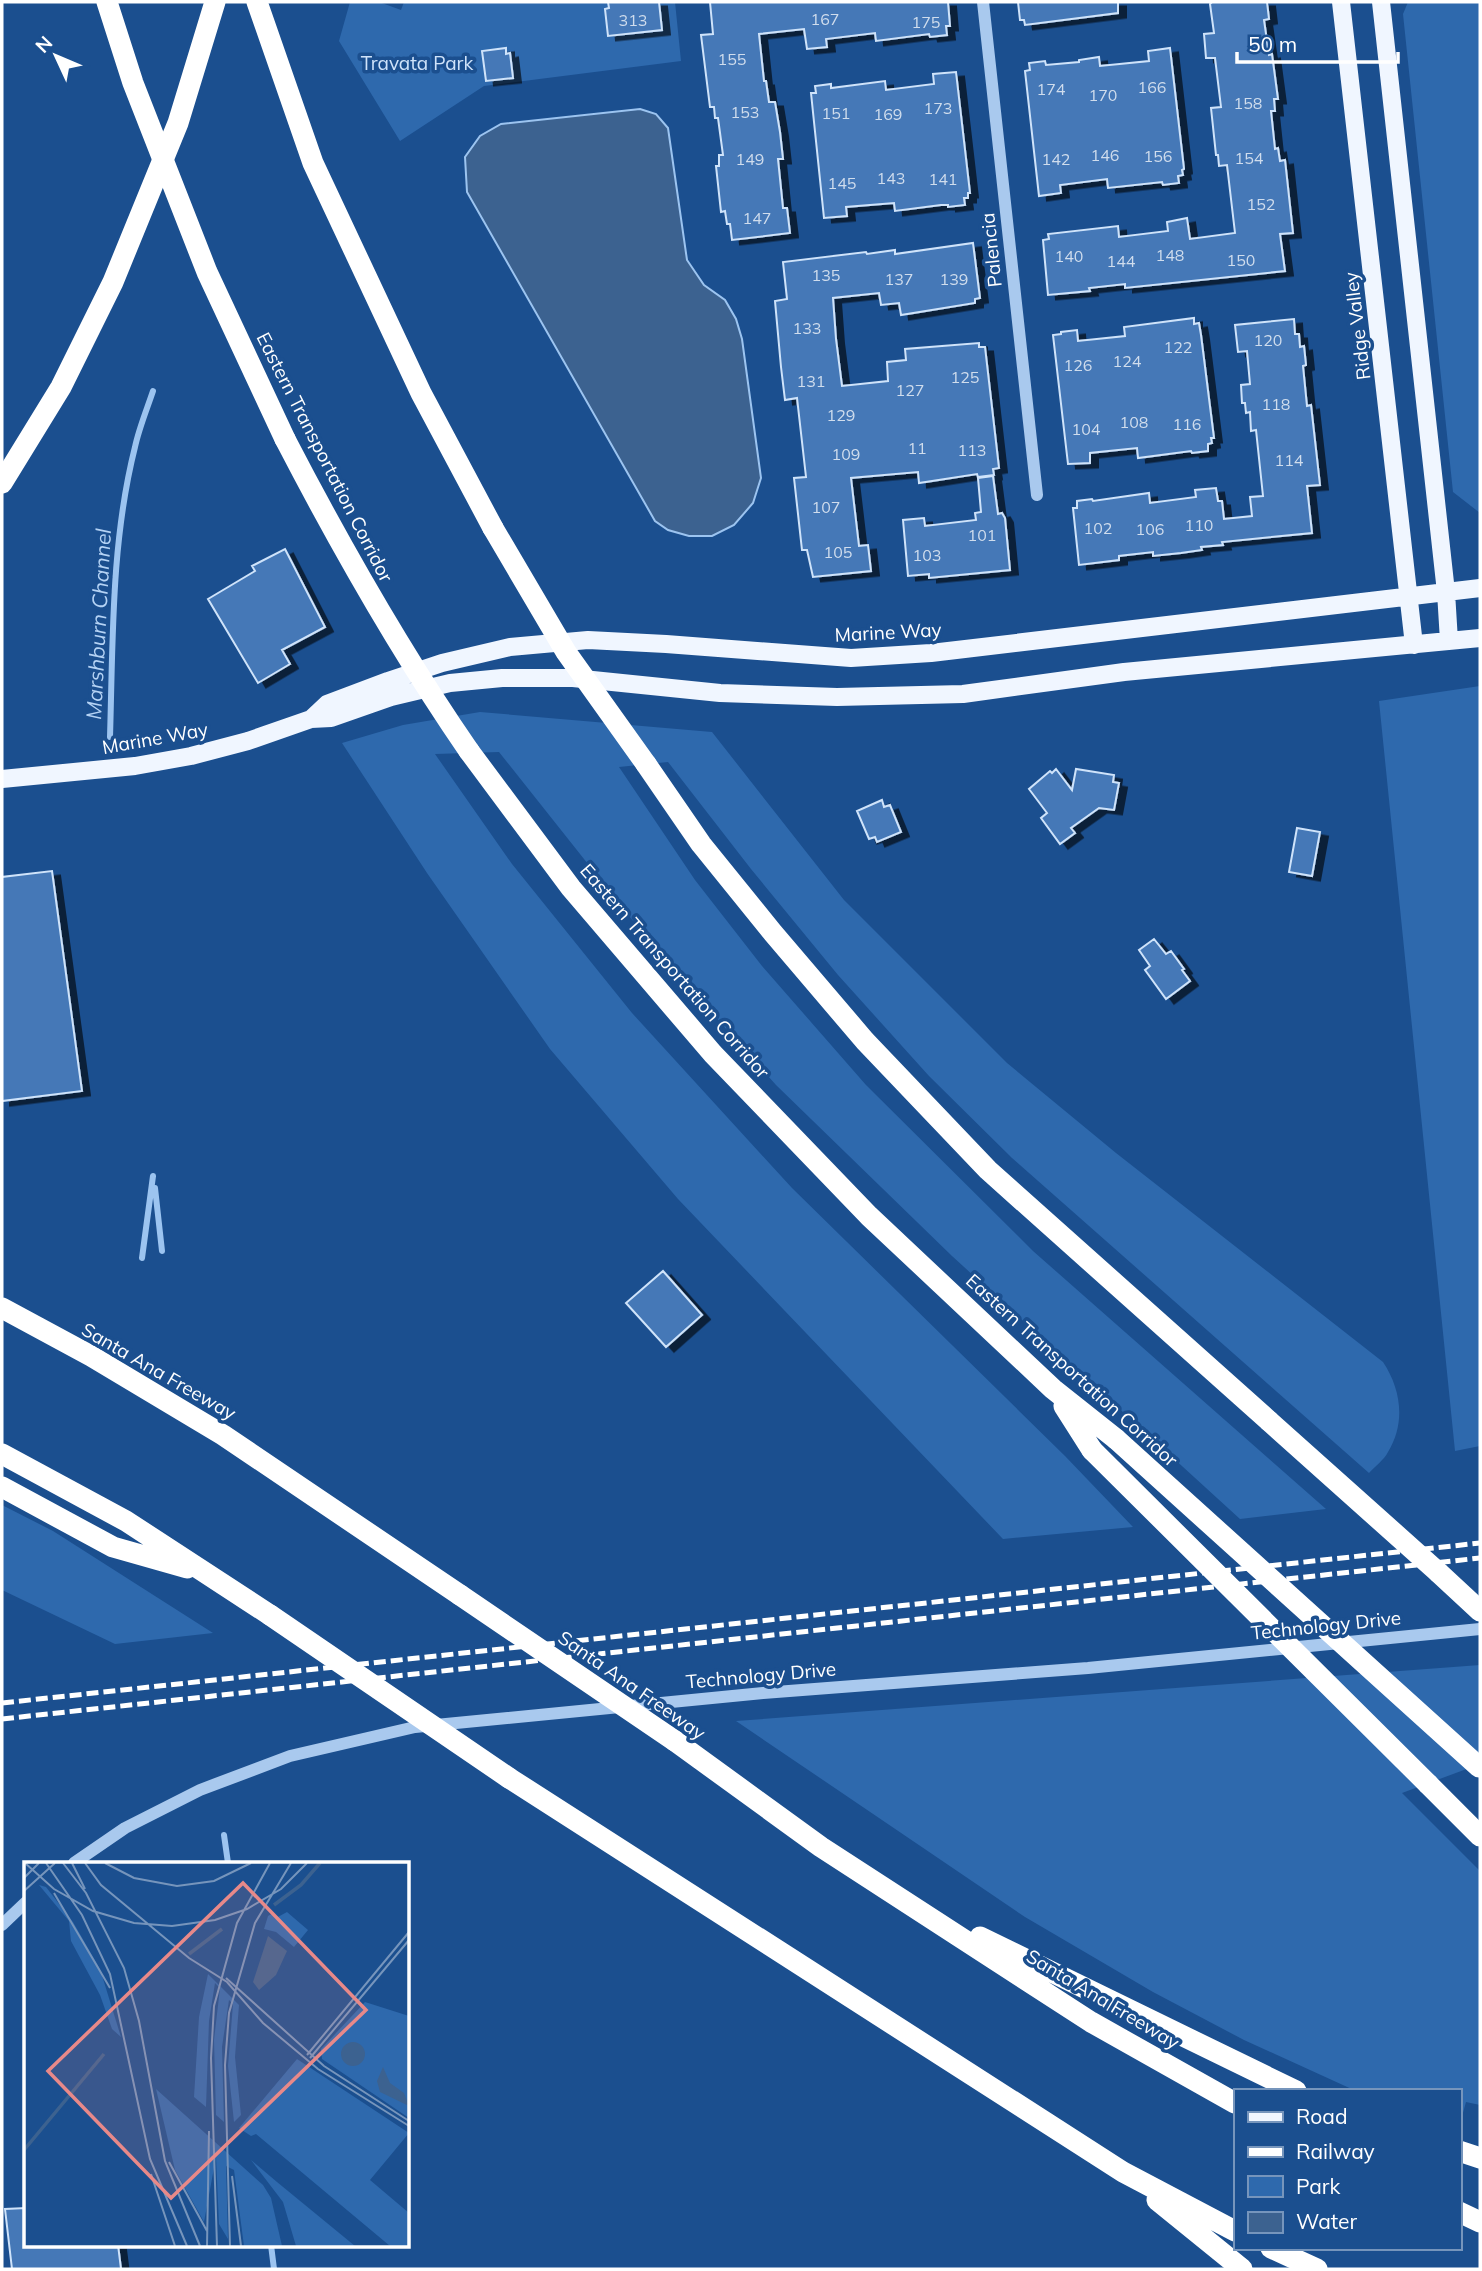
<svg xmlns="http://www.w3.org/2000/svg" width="1482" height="2271" viewBox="0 0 1482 2271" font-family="Mulish,sans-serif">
<defs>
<filter id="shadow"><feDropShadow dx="8" dy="4.5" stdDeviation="0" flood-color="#0009"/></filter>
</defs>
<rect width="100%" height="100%" fill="#1b4f8f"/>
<path fill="#2e69ad" d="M 350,2 L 379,2 L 401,10 L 404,2 L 675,2 L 681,61 L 484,86 L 400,141 L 339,41 Z
M 1408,2 L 1480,2 L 1480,513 L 1453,492 L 1403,14 Z
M 1480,686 L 1480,1446 L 1455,1451 L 1379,701 Z
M 480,712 L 712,732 L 844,900 L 1007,1063 L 1116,1153 L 1383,1362 C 1401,1389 1406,1423 1388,1452 C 1384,1460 1375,1466 1369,1473 L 1012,1158 L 929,1076 L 838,975 L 751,869 L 668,762 L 619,767 L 695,880 L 762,966 L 866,1085 L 1033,1251 L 1326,1509 L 1240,1519 L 952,1256 L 776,1085 L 657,951 L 499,752 L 435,754 L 512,864 L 632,1013 L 792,1188 L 1065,1456 L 1133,1527 L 1003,1539 L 678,1199 L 550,1049 L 427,873 L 342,743 L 403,725 Z
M 2,1505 L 53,1531 L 213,1633 L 115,1644 L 2,1590 Z
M 1480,1665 L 1480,1764 L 1402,1793 L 1480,1871 L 1480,2105 L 1466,2102 L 1459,2127 L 1459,2091 L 1356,2091 L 1244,2040 L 1153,1992 L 1025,1917 L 736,1721 Z"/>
<path fill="#3c6290" stroke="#9cc4f0" stroke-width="2" d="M 640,109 L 656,114 L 668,128 L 687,260 L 704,285 L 725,300 L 736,319 L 742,339 L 761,478 L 753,503 L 734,525 L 712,536 L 689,536 L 668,530 L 655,521 L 467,192 L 465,157 L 480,136 L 501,124 Z"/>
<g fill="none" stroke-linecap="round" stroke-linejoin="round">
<path stroke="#9cc4f0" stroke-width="6" d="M 110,737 C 113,640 111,542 135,447 C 139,428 147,409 153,391
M 155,1188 L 162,1251
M 142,1258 L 153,1176
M 224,1835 L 228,1863
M 271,2245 L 274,2269"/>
</g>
<path fill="#4478b7" stroke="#cfe3fa" stroke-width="2" filter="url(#shadow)" d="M 608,2 L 659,2 L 662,30 L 608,36 L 605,9 L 609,8 Z
M 710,2 L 948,2 L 950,26 L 946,26 L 947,35 L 930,37 L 929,34 L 876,41 L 875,33 L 826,39 L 827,47 L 807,49 L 804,29 L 759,34 L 764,81 L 766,81 L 769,102 L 775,102 L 780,132 L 783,159 L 778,159 L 783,208 L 787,208 L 790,233 L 732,240 L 730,224 L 727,224 L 725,211 L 721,212 L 716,166 L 719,166 L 719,155 L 723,155 L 718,118 L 715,118 L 714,107 L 710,107 L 701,35 L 713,34 Z
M 1018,2 L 1118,2 L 1118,13 L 1025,25 L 1024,20 L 1020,20 Z
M 1212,2 L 1267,2 L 1269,19 L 1264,20 L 1269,55 L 1272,54 L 1278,99 L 1274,99 L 1275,111 L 1271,111 L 1275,149 L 1278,148 L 1280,161 L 1285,160 L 1293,233 L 1280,234 L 1285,271 L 1125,288 L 1125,284 L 1089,288 L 1090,291 L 1048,295 L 1043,240 L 1049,239 L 1048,234 L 1118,226 L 1119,237 L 1168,231 L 1167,222 L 1187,218 L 1190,239 L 1235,233 L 1227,165 L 1219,166 L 1218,155 L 1216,155 L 1211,108 L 1221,107 L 1215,58 L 1206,58 L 1204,34 L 1214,33 L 1210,4 Z
M 506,48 L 506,54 L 510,53 L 513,78 L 486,81 L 482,51 Z
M 1170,48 L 1184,169 L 1182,170 L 1183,175 L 1178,176 L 1179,183 L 1163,185 L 1162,182 L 1108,188 L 1107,179 L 1060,185 L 1061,193 L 1039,196 L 1025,71 L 1030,70 L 1029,63 L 1045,61 L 1046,65 L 1079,62 L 1079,60 L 1099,57 L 1100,66 L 1149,61 L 1148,51 Z
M 956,72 L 970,193 L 968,193 L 968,198 L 964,198 L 965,205 L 948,207 L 948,205 L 941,205 L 895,211 L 894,203 L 846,207 L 847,216 L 824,218 L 811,93 L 816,93 L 815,86 L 831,84 L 831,88 L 885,81 L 886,90 L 934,84 L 933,74 Z
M 973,243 L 980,298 L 975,299 L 975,303 L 901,315 L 899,303 L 881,305 L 879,293 L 833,298 L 836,339 L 842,386 L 888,381 L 887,362 L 906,360 L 905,349 L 979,343 L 979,347 L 985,347 L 999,468 L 993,469 L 994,475 L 978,477 L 977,474 L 919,483 L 918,472 L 851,478 L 859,546 L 868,545 L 871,571 L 813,577 L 807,550 L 802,550 L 794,478 L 806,477 L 797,398 L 785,400 L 781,367 L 775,301 L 787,299 L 783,262 L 866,252 L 867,254 L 895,250 L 895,254 Z
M 1194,318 L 1194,324 L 1199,323 L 1201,335 L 1214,438 L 1211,438 L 1212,443 L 1208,444 L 1208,451 L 1192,453 L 1191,451 L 1138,458 L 1137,448 L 1090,453 L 1090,463 L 1068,464 L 1053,335 L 1061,334 L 1061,332 L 1077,330 L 1078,341 L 1125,336 L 1124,327 Z
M 1294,319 L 1295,334 L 1299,334 L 1300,347 L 1304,346 L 1306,365 L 1303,366 L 1307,406 L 1311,405 L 1320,485 L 1307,486 L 1312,533 L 1222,542 L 1223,545 L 1201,547 L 1202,550 L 1181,553 L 1153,556 L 1153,552 L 1119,556 L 1119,560 L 1079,565 L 1073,508 L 1077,508 L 1077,501 L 1092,499 L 1093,501 L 1149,493 L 1150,503 L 1196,497 L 1195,490 L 1216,488 L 1218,501 L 1222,501 L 1224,519 L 1252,516 L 1250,497 L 1263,496 L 1256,430 L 1251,431 L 1250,412 L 1246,413 L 1245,403 L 1242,403 L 1241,385 L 1250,384 L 1247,351 L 1238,352 L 1235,325 Z
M 993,476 L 998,514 L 1002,513 L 1005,518 L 1010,570 L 929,578 L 929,574 L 908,576 L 903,520 L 924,518 L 925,526 L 976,520 L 975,513 L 981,512 L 978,478 Z
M 285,549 L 325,627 L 282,650 L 290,664 L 258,683 L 208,599 L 255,571 L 252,566 Z
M 1056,769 L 1072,790 L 1076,769 L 1114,775 L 1113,782 L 1119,783 L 1114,810 L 1099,808 L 1071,828 L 1075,833 L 1060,844 L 1041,818 L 1047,813 L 1029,789 L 1050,771 L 1052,773 Z
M 882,800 L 884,807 L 890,805 L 901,832 L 877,842 L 875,837 L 869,839 L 857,811 Z
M 1297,828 L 1320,832 L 1312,876 L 1289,872 Z
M 52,871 L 82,1091 L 2,1101 L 2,877 Z
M 1154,939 L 1166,954 L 1171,951 L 1184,969 L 1182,970 L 1190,981 L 1166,999 L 1145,970 L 1150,966 L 1139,950 Z
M 663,1271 L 702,1315 L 666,1347 L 626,1303 Z
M 26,2208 L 26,2245 L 118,2245 L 121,2269 L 12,2269 L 5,2209 Z"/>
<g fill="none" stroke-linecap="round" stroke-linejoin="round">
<path stroke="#a9c9ee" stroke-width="12" d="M 983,2 L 1037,495
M 74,1863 L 125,1828 L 200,1790 L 290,1756 L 415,1727 L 763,1693 L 1088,1668 L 1480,1629
M 2,1925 L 26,1902"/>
<path stroke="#f0f6ff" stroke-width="18" d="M 1341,2 L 1414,645
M 1381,2 L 1446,592 L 1449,641
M 311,719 L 327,704 L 388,681 L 442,663 L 510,647 L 588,640 L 666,644 L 851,658 L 931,653 L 1480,588
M 2,779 L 135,766 L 191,756 L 248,741 L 311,719 L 331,718 L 391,697 L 450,683 L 502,678 L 573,678 L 720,693 L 837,697 L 963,694 L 1124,672 L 1480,638"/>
<path stroke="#fff" stroke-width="21" d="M 107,2 L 133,83 L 207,272 L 285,439
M 257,2 L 313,163 L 421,393 L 493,528
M 469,751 L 571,888 L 713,1054 L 869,1216 L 1053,1389 L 1116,1439
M 646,764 L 701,844 L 773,933 L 865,1041 L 988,1170 L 1269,1421
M 2,1308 L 91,1356 L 223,1435 L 460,1595
M 1064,1406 L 1092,1450
M 2,1454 L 126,1521 L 270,1615
M 2,1487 L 113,1547 L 187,1568
M 1439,1573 L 1480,1611
M 675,1741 L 821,1847 L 1091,2022 L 1235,2103
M 509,1778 L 1123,2172 L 1235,2231
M 1428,1784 L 1480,1836
M 980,1937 L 1296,2091
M 1459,2151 L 1480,2158
M 1157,2200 L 1242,2269
M 1459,2212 L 1480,2222
M 1271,2248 L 1317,2269"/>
<path stroke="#fff" stroke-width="5" stroke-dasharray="12 5" stroke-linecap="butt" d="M 2,1703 L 1480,1543
M 2,1719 L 1480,1558"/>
<path stroke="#fff" stroke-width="21" d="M 285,439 C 341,547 400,651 469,751
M 2,483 L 61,387 L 113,282 L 178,123 L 215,2
M 493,528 L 566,652 L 646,764
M 1269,1421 L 1439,1573
M 1116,1439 L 1479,1767
M 1092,1450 L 1428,1784
M 460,1595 L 675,1741
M 270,1615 L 509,1778"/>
</g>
<g text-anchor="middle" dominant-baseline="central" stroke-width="7" stroke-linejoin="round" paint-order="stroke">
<g font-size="16" fill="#d0dded">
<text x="825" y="19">167</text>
<text x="633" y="20">313</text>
<text x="926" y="22">175</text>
<text x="732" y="59">155</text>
<text x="1152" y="87">166</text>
<text x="1051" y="89">174</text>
<text x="1103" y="95">170</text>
<text x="1248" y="103">158</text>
<text x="938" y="108">173</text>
<text x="745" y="112">153</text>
<text x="836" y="113">151</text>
<text x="888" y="114">169</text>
<text x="1105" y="155">146</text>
<text x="1158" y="156">156</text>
<text x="1249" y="158">154</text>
<text x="750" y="159">149</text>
<text x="1056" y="159">142</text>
<text x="891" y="178">143</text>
<text x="943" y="179">141</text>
<text x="842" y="183">145</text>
<text x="1261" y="204">152</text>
<text x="757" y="218">147</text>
<text x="1170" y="255">148</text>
<text x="1069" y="256">140</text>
<text x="1241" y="260">150</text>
<text x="1121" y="261">144</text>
<text x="826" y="275">135</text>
<text x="899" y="279">137</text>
<text x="954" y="279">139</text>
<text x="807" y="328">133</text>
<text x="1268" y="340">120</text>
<text x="1178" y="347">122</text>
<text x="1127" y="361">124</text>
<text x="1078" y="365">126</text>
<text x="965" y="377">125</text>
<text x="811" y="381">131</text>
<text x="910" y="390">127</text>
<text x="1276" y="404">118</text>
<text x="841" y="415">129</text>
<text x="1134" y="422">108</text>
<text x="1187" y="424">116</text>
<text x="1086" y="429">104</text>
<text x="917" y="448">11</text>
<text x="972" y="450">113</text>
<text x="846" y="454">109</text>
<text x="1289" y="460">114</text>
<text x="826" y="507">107</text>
<text x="1199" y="525">110</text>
<text x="1098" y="528">102</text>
<text x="1150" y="529">106</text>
<text x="982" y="535">101</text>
<text x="838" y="552">105</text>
<text x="927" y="555">103</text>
</g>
<g font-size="19" fill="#cfe3fa" stroke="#1b4f8f">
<text x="417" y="63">Travata Park</text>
</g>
<g font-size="19" fill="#fff" stroke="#1b4f8f">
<text transform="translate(991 250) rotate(-96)">Palencia</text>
<text transform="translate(1357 326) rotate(-97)">Ridge Valley</text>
<text transform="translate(325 457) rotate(63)">Eastern Transportation Corridor</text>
<text transform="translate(888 632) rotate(-3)">Marine Way</text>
<text transform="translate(155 738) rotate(-10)">Marine Way</text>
<text transform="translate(675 971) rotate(49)">Eastern Transportation Corridor</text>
<text transform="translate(1072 1370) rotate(42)">Eastern Transportation Corridor</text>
<text transform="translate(159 1371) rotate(30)">Santa Ana Freeway</text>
<text transform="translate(1326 1625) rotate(-6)">Technology Drive</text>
<text transform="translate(761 1675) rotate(-5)">Technology Drive</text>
<text transform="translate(632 1685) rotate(35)">Santa Ana Freeway</text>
<text transform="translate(1103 1999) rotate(31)">Santa Ana Freeway</text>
</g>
<g font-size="21" font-style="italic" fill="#b5d3f5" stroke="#1b4f8f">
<text transform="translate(98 624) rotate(-87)">Marshburn Channel</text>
</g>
</g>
<g transform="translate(24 1862)">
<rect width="385" height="385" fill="#1b4f8f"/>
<path d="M 15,23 L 22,25 L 49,60 L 76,107 L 97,175 L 88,167 L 76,133 L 47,79 L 45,59 ZM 263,50 L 284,68 L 270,85 L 252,70 L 240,67 L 244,54 L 249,51 L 252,56 ZM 184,112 L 215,143 L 211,195 L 217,253 L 210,260 L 204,204 L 209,142 L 205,138 L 198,185 L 200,260 L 192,253 L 190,178 L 196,126 L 191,121 L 185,159 L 182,245 L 170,235 L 175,155 ZM 341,140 L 385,154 L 385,256 L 298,197 L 297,187 ZM 273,197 L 385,271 L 346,318 L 385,351 L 385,384 L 366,384 L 232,272 L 227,274 L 215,266 ZM 132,227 L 239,323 L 247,336 L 258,384 L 220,384 L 210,308 L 202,304 L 204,377 L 195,362 L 192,295 L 180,360 L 151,308 ZM 227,298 L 253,320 L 331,384 L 272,384 L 259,340 Z" fill="#2e69ad"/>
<path d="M 244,74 L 263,89 L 252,113 L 235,128 L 229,120 ZM317 192a12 12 0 1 1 24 0a12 12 0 1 1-24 0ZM 359,205 L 366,221 L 380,231 L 385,244 L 356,230 L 353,219 Z" fill="#3c6290"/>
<path fill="none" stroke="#3c6290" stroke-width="3.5" d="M 250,43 L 277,23 L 296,1M 165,92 L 198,67M 0,288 L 80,192"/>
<path fill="none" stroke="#7695bc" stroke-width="2" d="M 1,1 L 30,27 L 69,49 L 110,61 L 148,64 L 191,58 L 223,47 L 257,27 L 283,1M 22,1 L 58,53 L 86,112 L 126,297 L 163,384M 39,1 L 62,31 L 100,106 L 115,159 L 141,299 L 176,384M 48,1 L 61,27M 61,1 L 77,23 L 165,96 L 203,120 L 239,161 L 294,207 L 385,264M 81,1 L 110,16 L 153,24 L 190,19 L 227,1M 0,16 L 15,1M 0,29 L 31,1M 30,31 L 86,126M 202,116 L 300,204 L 385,259M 283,193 L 385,70M 286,196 L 385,78M 145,300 L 183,369M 127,312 L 151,384M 208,314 L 217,384M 183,384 L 185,269M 193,384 L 187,196 L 190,144 L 213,61 L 246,1M 206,384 L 201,203 L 205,151 L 231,61 L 267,1"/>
<path fill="#e88989" fill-opacity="0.15" stroke="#e88989" stroke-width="3.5" d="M 219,21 L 342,148 L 147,336 L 24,209 Z"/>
<rect width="385" height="385" fill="none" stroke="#fff" stroke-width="3.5"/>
</g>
<rect width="1482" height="2271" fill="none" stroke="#ffffff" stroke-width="7"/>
<rect x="1234" y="2089" width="228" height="161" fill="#1b4f8f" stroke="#7695bc" stroke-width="2"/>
<rect x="1248" y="2112" width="35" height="10" fill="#f0f6ff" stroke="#7695bc" stroke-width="2"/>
<text x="1296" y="2124" font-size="21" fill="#ffffff">Road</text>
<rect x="1248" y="2147" width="35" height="10" fill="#ffffff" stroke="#7695bc" stroke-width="2"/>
<text x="1296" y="2159" font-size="21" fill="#ffffff">Railway</text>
<rect x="1248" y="2176" width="35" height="21" fill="#2e69ad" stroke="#7695bc" stroke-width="2"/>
<text x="1296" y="2194" font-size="21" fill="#ffffff">Park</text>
<rect x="1248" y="2212" width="35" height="21" fill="#3c6290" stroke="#7695bc" stroke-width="2"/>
<text x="1296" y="2229" font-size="21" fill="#ffffff">Water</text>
<g transform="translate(56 56) rotate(314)" stroke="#1b4f8f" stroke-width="5" paint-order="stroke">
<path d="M0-5L12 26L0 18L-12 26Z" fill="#ffffff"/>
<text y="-10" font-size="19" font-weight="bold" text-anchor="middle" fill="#ffffff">N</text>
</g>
<path d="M1237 52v10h161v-10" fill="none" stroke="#ffffff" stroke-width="3.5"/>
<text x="1248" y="52" font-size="21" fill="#ffffff" stroke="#1b4f8f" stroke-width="5" paint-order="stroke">50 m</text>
</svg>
